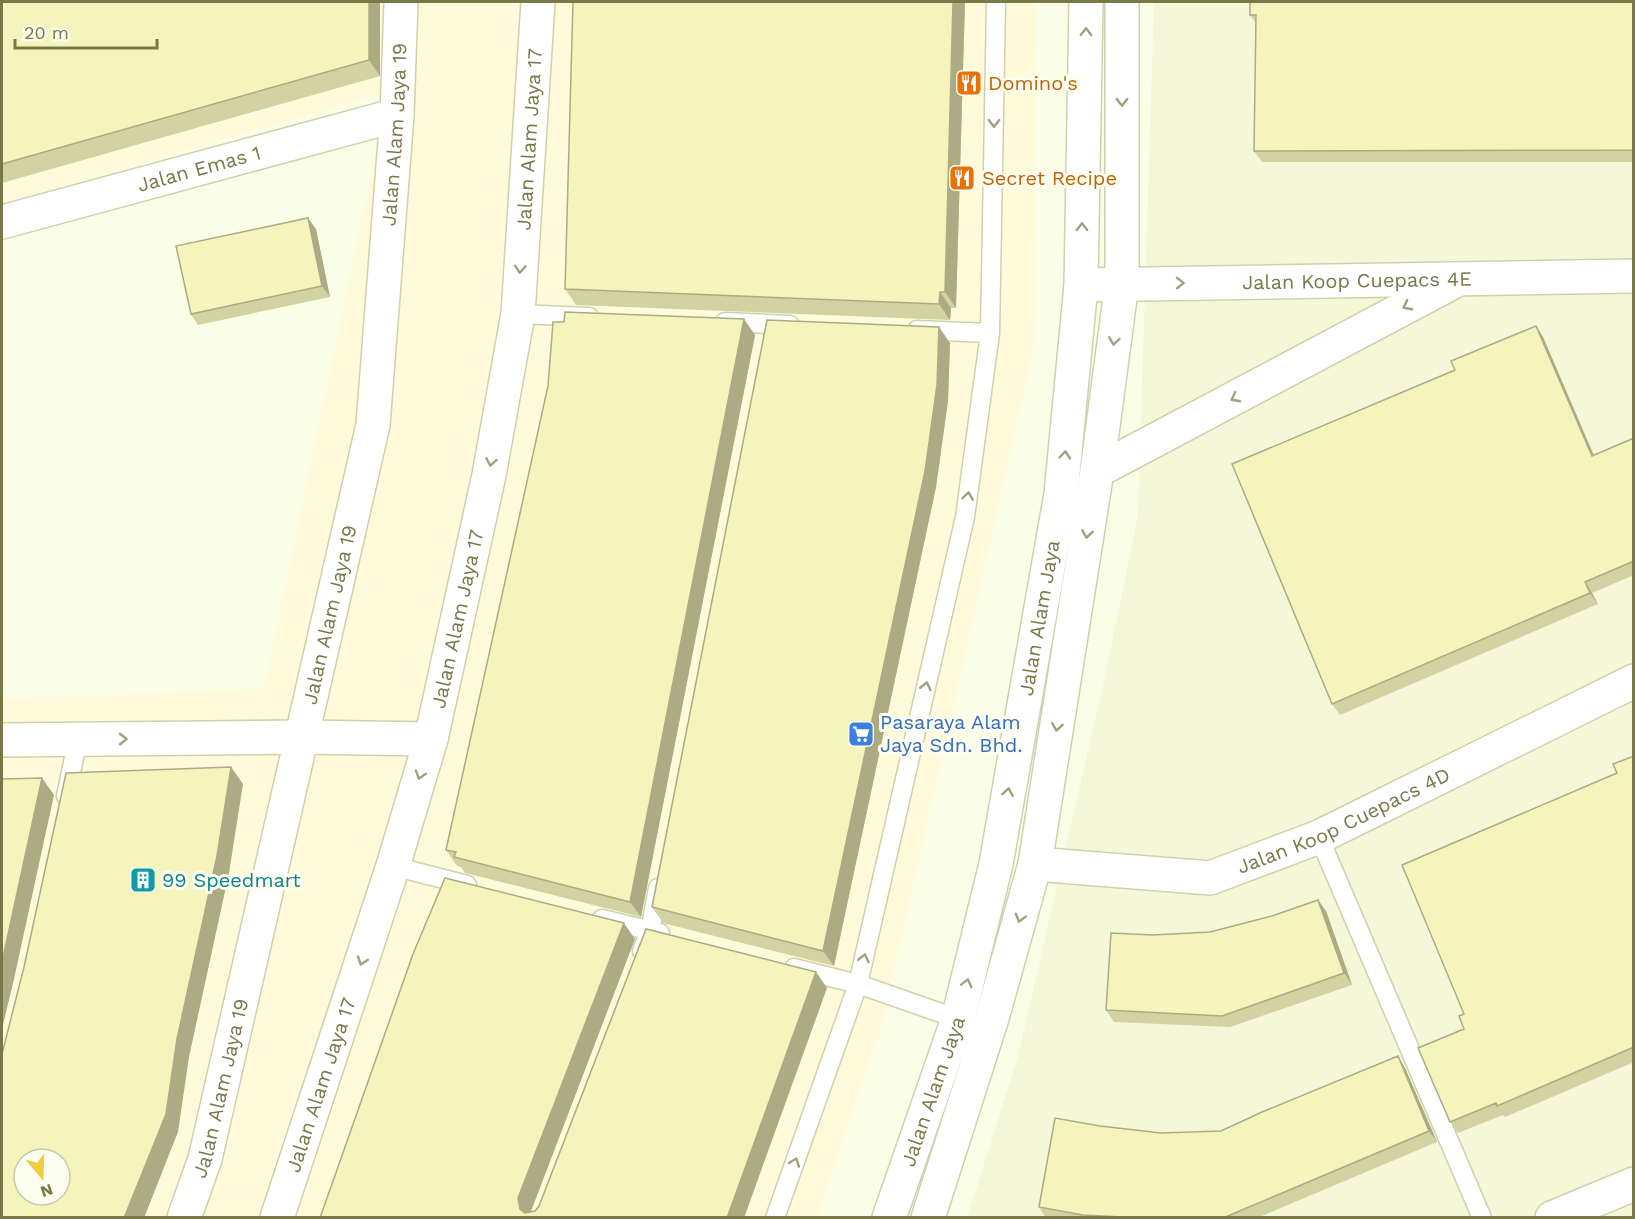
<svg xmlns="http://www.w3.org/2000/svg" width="1635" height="1219" viewBox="0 0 1635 1219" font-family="'Work Sans',sans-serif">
<rect width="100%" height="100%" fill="#fafee7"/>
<path fill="#f4f8d8" d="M 1154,2 L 1633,2 L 1633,1217 L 967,1218 L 1017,1060 L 1104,681 L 1138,516 Z"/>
<path fill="#fffada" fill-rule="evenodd" d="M 2,2 L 1036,2 L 1034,347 L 881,1028 L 817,1217 L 2,1217 L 2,699 L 264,689 L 388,92 L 2,203 ZM 24,1159 L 60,1159 L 60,1195 L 24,1195 Z"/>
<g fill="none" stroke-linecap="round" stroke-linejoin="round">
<defs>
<path id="service" d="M 518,314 L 589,317
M 725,322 L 790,325
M 917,330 L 990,333
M 66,796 L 78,739
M 1319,837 L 1482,1218
M 393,866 L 467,885
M 602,919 L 660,933
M 642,951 L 650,931 L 658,888
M 794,968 L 858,984 L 958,1019
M 775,1218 L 858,984 L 965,517 L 990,333 L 996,2"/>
<g id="minor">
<path id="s1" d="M 2,222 L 397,115"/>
<path id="s2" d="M 1081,285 L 1634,276"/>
<path d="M 1097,471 L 1455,281"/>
<path d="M 2,740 L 301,737 L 431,739"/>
<path id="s3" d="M 1035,864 L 1210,878 L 1319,837 L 1634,681"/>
<path id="s4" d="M 184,1218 L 205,1159 L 373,425 L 397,115 L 401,2"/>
<path id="s5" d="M 277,1218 L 393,866 L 431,739 L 489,475 L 518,314 L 538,2"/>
<path d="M 1552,1218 L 1634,1184"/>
</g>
<g id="tertiary">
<path id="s6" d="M 889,1218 L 958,1019 L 996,864 L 1061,494 L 1081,285 L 1086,2"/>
<path d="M 928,1218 L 992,1018 L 1035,864 L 1097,471 L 1122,283 L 1122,2"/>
</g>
</defs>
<use href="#service" stroke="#d0d1ab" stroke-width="21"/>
<use href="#minor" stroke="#d0d1ab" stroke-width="36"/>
<use href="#tertiary" stroke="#d0d1ab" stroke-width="36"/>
<use href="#service" stroke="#fff" stroke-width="18"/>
<use href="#minor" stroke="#fff" stroke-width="33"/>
<use href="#tertiary" stroke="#fff" stroke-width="33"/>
</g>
<path fill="#d3d2a3" d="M 2,2 L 380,2 L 380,76 L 2,183 Z
M 965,2 L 956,308 L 951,308 L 950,320 L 576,305 L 565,289 Z
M 1634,2 L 1634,162 L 1262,162 L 1254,151 L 1256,23 L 1250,15 Z
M 316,229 L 330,297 L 198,325 L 191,314 Z
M 744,319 L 755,335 L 641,917 L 465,873 L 461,867 L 457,866 L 446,850 L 564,322 Z
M 1536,326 L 1543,337 L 1594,455 L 1634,438 L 1634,575 L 1592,593 L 1598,604 L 1340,715 L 1332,704 L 1455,370 Z
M 950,343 L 948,401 L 936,487 L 834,966 L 663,923 L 652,907 Z
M 1634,756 L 1634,1062 L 1505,1117 L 1503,1115 L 1458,1133 L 1450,1122 L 1464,1029 L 1464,1014 L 1617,773 Z
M 1326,911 L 1352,985 L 1230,1027 L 1114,1022 L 1106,1010 L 1153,935 L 1210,932 Z
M 1405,1068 L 1437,1142 L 1257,1218 L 1046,1218 L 1039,1207 L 1100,1126 L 1161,1133 L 1221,1131 Z"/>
<path fill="#acab84" d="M 369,2 L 380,2 L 380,76 L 369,60 Z
M 953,2 L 965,2 L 956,308 L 945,292 Z
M 308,218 L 316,229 L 330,297 L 322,286 Z
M 940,292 L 951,308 L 950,320 L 939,304 Z
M 744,319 L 755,335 L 641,917 L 630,902 Z
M 1536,326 L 1543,337 L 1599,468 L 1592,456 Z
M 939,327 L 950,343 L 948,401 L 936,487 L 834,966 L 823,951 Z
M 1585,582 L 1592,593 L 1598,604 L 1590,593 Z
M 231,767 L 243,784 L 229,873 L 189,1057 L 178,1132 L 144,1218 L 124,1218 Z
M 42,778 L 54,795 L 14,979 L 2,1029 L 2,963 Z
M 1318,900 L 1326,911 L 1352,985 L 1344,973 Z
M 624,923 L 635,939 L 530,1214 L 530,1218 L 520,1209 L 518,1198 Z
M 816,972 L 827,988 L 744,1218 L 727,1218 Z
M 1398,1056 L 1405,1068 L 1437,1142 L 1429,1131 Z"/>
<path fill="#f5f4bd" stroke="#acab84" stroke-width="1.5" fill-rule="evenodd" d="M 2,2 L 369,2 L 369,60 L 2,164 Z
M 573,2 L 953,2 L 945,292 L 940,292 L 939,304 L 565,289 Z
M 1250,2 L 1634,2 L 1634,150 L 1254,151 L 1256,15 L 1250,15 Z
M 308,218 L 322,286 L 191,314 L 176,246 Z
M 565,312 L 744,319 L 630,902 L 454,857 L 456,852 L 446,850 L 548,386 L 553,322 L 564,322 Z
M 767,320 L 939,327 L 937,385 L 925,471 L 823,951 L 652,907 Z
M 1536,326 L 1592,456 L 1634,438 L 1634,561 L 1585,582 L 1590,593 L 1332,704 L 1232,464 L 1455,370 L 1451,361 Z
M 1634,756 L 1634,1047 L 1497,1106 L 1496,1103 L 1450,1122 L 1418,1048 L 1464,1029 L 1459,1016 L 1464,1014 L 1402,865 L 1617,773 L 1613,764 Z
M 231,767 L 217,856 L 177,1039 L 166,1114 L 124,1218 L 2,1218 L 2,1054 L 24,967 L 66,773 ZM 24,1159 L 60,1159 L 60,1195 L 24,1195 Z
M 42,778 L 2,962 L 2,963 L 2,779 Z
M 445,878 L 624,923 L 518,1198 L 520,1209 L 525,1213 L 535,1211 L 539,1206 L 646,929 L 816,972 L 727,1218 L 320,1218 L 413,954 Z
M 1318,900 L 1344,973 L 1222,1016 L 1106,1010 L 1111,933 L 1153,935 L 1210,932 L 1272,916 Z
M 1398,1056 L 1429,1131 L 1223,1218 L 1142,1218 L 1083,1215 L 1039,1207 L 1055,1118 L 1100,1126 L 1161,1133 L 1221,1131 L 1262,1112 Z"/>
<defs><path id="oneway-chevron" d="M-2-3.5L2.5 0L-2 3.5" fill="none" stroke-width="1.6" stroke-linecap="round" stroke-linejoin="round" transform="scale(1.5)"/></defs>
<g stroke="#a2a080">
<use href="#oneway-chevron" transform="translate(1086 32) rotate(-89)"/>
<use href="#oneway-chevron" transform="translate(1122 102) rotate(90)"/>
<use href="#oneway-chevron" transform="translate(994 123) rotate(91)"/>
<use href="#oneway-chevron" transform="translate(1082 227) rotate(-89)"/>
<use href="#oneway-chevron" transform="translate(520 269) rotate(94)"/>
<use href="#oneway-chevron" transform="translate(1180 283) rotate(-1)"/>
<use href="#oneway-chevron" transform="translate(1407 306) rotate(152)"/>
<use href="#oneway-chevron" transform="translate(1114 341) rotate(98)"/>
<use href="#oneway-chevron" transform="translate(1235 398) rotate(152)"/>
<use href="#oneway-chevron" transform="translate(1065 455) rotate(-85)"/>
<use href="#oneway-chevron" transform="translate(491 462) rotate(100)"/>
<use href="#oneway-chevron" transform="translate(968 496) rotate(-82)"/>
<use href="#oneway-chevron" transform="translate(1087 534) rotate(99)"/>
<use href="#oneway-chevron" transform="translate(926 686) rotate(-77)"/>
<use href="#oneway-chevron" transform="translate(1057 727) rotate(99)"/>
<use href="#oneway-chevron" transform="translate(123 739) rotate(-1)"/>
<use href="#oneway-chevron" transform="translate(420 775) rotate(107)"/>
<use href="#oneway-chevron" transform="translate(1008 792) rotate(-80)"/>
<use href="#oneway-chevron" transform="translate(1020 918) rotate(106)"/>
<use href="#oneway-chevron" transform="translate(864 958) rotate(-77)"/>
<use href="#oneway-chevron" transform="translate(362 961) rotate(108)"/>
<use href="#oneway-chevron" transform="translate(967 983) rotate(-76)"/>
<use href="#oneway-chevron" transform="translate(795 1162) rotate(-70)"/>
</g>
<defs>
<symbol id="restaurant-square" viewBox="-11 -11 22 22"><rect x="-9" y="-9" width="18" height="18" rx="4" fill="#e8710a" stroke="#fcffef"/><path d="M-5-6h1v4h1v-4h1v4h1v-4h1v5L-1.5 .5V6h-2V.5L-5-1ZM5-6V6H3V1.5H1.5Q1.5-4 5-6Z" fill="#fff"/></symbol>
<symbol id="supermarket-square" viewBox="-11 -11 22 22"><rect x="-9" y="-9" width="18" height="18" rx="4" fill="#3f7fe0" stroke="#fcffef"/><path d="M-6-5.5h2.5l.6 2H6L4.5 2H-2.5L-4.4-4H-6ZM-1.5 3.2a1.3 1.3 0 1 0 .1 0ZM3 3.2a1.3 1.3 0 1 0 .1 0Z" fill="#fff"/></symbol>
<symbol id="building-square" viewBox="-11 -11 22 22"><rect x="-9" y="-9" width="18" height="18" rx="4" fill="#0f9aa8" stroke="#fcffef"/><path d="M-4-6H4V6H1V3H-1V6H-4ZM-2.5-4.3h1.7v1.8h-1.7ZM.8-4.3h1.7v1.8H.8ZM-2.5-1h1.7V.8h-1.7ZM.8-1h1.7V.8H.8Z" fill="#fff"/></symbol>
</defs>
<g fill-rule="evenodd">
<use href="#restaurant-square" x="954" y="68" width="30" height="30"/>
<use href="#restaurant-square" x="947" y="163" width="30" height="30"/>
<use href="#supermarket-square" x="846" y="719" width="30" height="30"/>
<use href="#building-square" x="128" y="865" width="30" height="30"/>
</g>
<g text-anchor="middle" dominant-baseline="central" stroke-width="6" stroke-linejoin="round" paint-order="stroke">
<g font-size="20" fill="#c56008" stroke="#fcffef" text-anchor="start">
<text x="988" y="83">Domino's</text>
<text x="982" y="178">Secret Recipe</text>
</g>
<g font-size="20" fill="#7a7749" stroke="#fcffef">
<text stroke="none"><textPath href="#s4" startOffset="1107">Jalan Alam Jaya 19</textPath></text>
<text stroke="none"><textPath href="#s5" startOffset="1112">Jalan Alam Jaya 17</textPath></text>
<text stroke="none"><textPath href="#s1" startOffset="204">Jalan Emas 1</textPath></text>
<text stroke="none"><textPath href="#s2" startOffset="276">Jalan Koop Cuepacs 4E</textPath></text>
<text stroke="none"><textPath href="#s4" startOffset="621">Jalan Alam Jaya 19</textPath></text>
<text stroke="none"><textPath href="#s6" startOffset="620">Jalan Alam Jaya</textPath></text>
<text stroke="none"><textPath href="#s5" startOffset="626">Jalan Alam Jaya 17</textPath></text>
<text stroke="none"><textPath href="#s3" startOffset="321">Jalan Koop Cuepacs 4D</textPath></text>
<text stroke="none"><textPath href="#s5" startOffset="140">Jalan Alam Jaya 17</textPath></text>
<text stroke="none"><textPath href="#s4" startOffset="135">Jalan Alam Jaya 19</textPath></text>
<text stroke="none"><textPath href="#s6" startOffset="134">Jalan Alam Jaya</textPath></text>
</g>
<g font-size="20" fill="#366cbe" stroke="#fcffef" text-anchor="start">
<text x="880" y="722">Pasaraya Alam<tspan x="880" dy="23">Jaya Sdn. Bhd.</tspan></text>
</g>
<g font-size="20" fill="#0d838f" stroke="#fcffef" text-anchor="start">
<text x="162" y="880">99 Speedmart</text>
</g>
</g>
<rect width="1635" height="1219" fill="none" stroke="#7a7749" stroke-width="6"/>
<g transform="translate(42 1177) rotate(161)"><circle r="28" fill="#fcffef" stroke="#c8c9ad" stroke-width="1.5"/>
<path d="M0-4.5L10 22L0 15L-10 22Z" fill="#efcd45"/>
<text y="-9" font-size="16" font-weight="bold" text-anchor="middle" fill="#7a7749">N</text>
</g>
<path d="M15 39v9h142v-9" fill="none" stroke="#7a7749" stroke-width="3"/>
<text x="24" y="39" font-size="18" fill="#7a7749" stroke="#fcffef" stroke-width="4.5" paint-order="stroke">20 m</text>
</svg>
